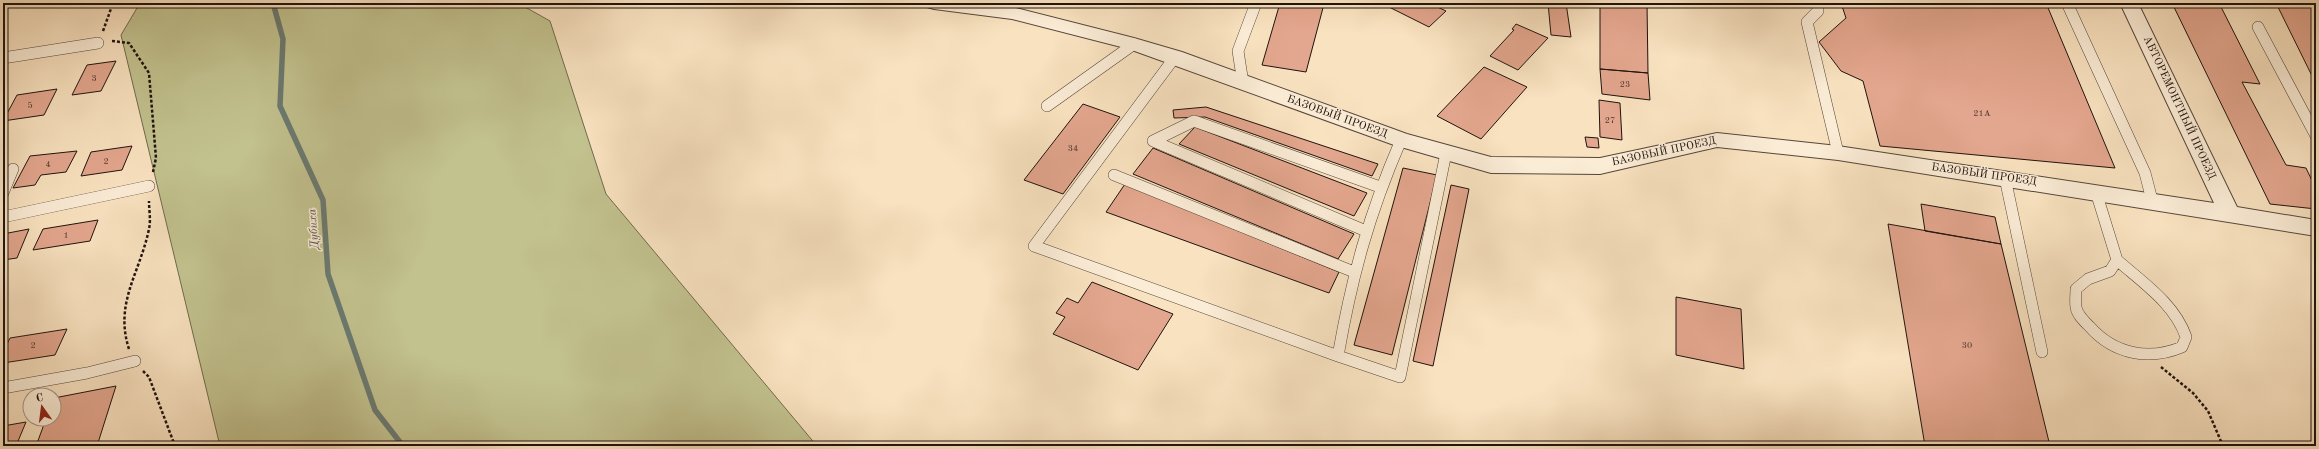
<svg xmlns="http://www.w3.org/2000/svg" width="2319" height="449" viewBox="0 0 2319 449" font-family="'Old Standard TT',serif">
<rect width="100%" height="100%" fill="#f9e2c0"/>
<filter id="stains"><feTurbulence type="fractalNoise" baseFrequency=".005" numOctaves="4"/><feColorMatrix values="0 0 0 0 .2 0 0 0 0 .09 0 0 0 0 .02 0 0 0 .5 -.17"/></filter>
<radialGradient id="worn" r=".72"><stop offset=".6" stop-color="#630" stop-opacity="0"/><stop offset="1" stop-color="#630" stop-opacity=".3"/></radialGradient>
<path fill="#c2c28f" stroke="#706a4e" d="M 140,3 L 518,3 L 550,21 L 606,194 L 817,446 L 220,446 L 121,35 Z"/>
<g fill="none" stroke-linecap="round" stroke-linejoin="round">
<path stroke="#6b7a71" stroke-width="5.5" d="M 273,3 L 283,39 L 280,106 L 323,200 L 328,274 L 375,410 L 403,446"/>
</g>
<path fill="#e3a68e" stroke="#1f130e" d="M 1280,3 L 1324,4 L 1306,72 L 1262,65 Z
M 1381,3 L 1429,3 L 1446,11 L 1429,27 Z
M 1548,3 L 1566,3 L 1571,37 L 1551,35 Z
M 1600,3 L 1647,3 L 1648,73 L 1600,69 Z
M 1841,3 L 2046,3 L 2115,168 L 1880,146 L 1863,81 L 1841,71 L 1819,42 L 1846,18 Z
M 2172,3 L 2219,3 L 2260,84 L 2242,82 L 2286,165 L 2306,168 L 2316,189 L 2316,209 L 2270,204 Z
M 2276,3 L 2316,3 L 2316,84 Z
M 1516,24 L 1548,38 L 1518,70 L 1490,56 L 1514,30 L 1512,29 Z
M 116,61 L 101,91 L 72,95 L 87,65 Z
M 1484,67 L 1527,87 L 1481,139 L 1437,116 Z
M 1600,69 L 1648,73 L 1650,100 L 1602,94 Z
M 57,89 L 44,115 L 3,121 L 17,95 Z
M 1599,100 L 1620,103 L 1622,140 L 1600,137 Z
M 1083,104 L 1120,117 L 1063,194 L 1024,180 Z
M 1206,107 L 1378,164 L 1372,176 L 1205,117 L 1174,118 L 1173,110 Z
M 1195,127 L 1367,193 L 1354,216 L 1179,144 Z
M 1585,137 L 1598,138 L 1599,148 L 1587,147 Z
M 132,146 L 122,170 L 81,176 L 91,152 Z
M 1153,148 L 1354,234 L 1338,259 L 1133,174 Z
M 77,151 L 66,172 L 41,175 L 35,185 L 13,188 L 30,156 Z
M 1403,168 L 1437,175 L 1392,355 L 1354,345 Z
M 1125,184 L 1339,272 L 1329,293 L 1106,212 Z
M 1451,185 L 1469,189 L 1433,366 L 1413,361 Z
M 1921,204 L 1995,217 L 2001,244 L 1925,231 Z
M 98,220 L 90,241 L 33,250 L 43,229 Z
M 1888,224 L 2001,244 L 2050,446 L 1925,446 Z
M 29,229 L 17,258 L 3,260 L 3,234 Z
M 1092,282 L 1173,314 L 1138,370 L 1053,334 L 1065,317 L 1056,313 L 1067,298 L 1078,303 Z
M 1676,297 L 1741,309 L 1744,369 L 1676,355 Z
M 67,329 L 55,355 L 3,363 L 3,352 L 10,338 Z
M 116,386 L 97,446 L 36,446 L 46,419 L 54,419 L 54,398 Z
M 26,422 L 16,446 L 3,446 L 3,426 Z"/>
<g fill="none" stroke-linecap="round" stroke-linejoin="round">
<defs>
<path id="lane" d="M 1818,3 L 1818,11 L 1807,22 L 1838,153
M 2067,3 L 2145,173 L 2152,200
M 2258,27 L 2316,136
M 1175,57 L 1034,246 L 1338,356 C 1352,276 1369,214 1401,140
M 3,58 L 98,43
M 1243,83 L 1238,51 L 1256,3
M 1047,106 L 1134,44
M 1114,175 L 1354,272
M 2005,178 L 2042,352
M 2096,192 L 2117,260
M 3,193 L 13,169
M 3,217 L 149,186
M 1366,231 L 1153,141 L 1194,121 L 1380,187
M 2117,260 C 2142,282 2175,304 2186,337 L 2182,347 C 2149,361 2114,354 2090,327 C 2085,322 2077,315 2076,307 C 2075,302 2076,295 2076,289 L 2088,279 L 2110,271 Z
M 1338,356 L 1400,377 L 1446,153
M 3,388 L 87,373 L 135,361"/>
<path id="street" d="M 925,3 L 981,3 L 1012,7 L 1134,38 L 1182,52 L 1407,134 L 1491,157 L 1600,158 L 1717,133 L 1838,146 L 2214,203 L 2120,3 L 2138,3 L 2237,207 L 2316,220 L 2316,236 L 1838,160 L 1717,147 L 1600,174 L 1491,173 L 1394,145 L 1129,49 L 1012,19 L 934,9 L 927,7 Z"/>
</defs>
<use href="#lane" stroke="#56473a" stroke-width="12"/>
<use href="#street" stroke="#56473a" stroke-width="2"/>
<path stroke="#1f130e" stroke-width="2.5" stroke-dasharray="3 2" stroke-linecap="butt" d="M 103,31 L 113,3
M 112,41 L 129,43 L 149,73 L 156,158 L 153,172
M 129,349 C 114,303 140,273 149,229 C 151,220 149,210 149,201
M 2161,367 L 2193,393 L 2208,411 L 2223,446
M 143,371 L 149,377 L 175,446"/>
<use href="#lane" stroke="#fbecd6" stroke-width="11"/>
<use href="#street" fill="#fbecd6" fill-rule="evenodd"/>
</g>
<g text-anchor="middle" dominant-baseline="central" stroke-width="3" stroke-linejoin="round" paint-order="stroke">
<g font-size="9" fill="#50382e">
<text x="94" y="78">3</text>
<text x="1625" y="84">23</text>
<text x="30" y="105">5</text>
<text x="1982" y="113">21А</text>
<text x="1610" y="120">27</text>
<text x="1073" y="148">34</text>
<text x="106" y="161">2</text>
<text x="48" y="164">4</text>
<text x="66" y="235">1</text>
<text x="33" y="345">2</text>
<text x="1967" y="345">30</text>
</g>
<g font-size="11" fill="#1f130e" stroke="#fbecd6">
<text transform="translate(2179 108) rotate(65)">АВТОРЕМОНТНЫЙ ПРОЕЗД</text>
<text transform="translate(1337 117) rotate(20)">БАЗОВЫЙ ПРОЕЗД</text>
<text transform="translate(1664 152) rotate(-12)">БАЗОВЫЙ ПРОЕЗД</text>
<text transform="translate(1984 175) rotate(8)">БАЗОВЫЙ ПРОЕЗД</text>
</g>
<g font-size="12" font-style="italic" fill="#4b4f48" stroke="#fbecd6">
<text transform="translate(314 229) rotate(-94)">Дубиха</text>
</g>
</g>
<rect width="2319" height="449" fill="none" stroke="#f9e2c0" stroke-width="16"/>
<rect x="4" y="4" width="2311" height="441" fill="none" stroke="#1f130e" stroke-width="2"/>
<rect x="8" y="8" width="2303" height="433" fill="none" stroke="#1f130e"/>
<g transform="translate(42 407) rotate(346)"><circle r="19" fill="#fbecd6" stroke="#a39586"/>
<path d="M0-3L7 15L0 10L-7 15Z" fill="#8f2418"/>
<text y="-6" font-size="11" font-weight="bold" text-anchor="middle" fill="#1f130e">С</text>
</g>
<rect width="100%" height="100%" filter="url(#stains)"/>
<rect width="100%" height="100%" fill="url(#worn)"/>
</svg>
